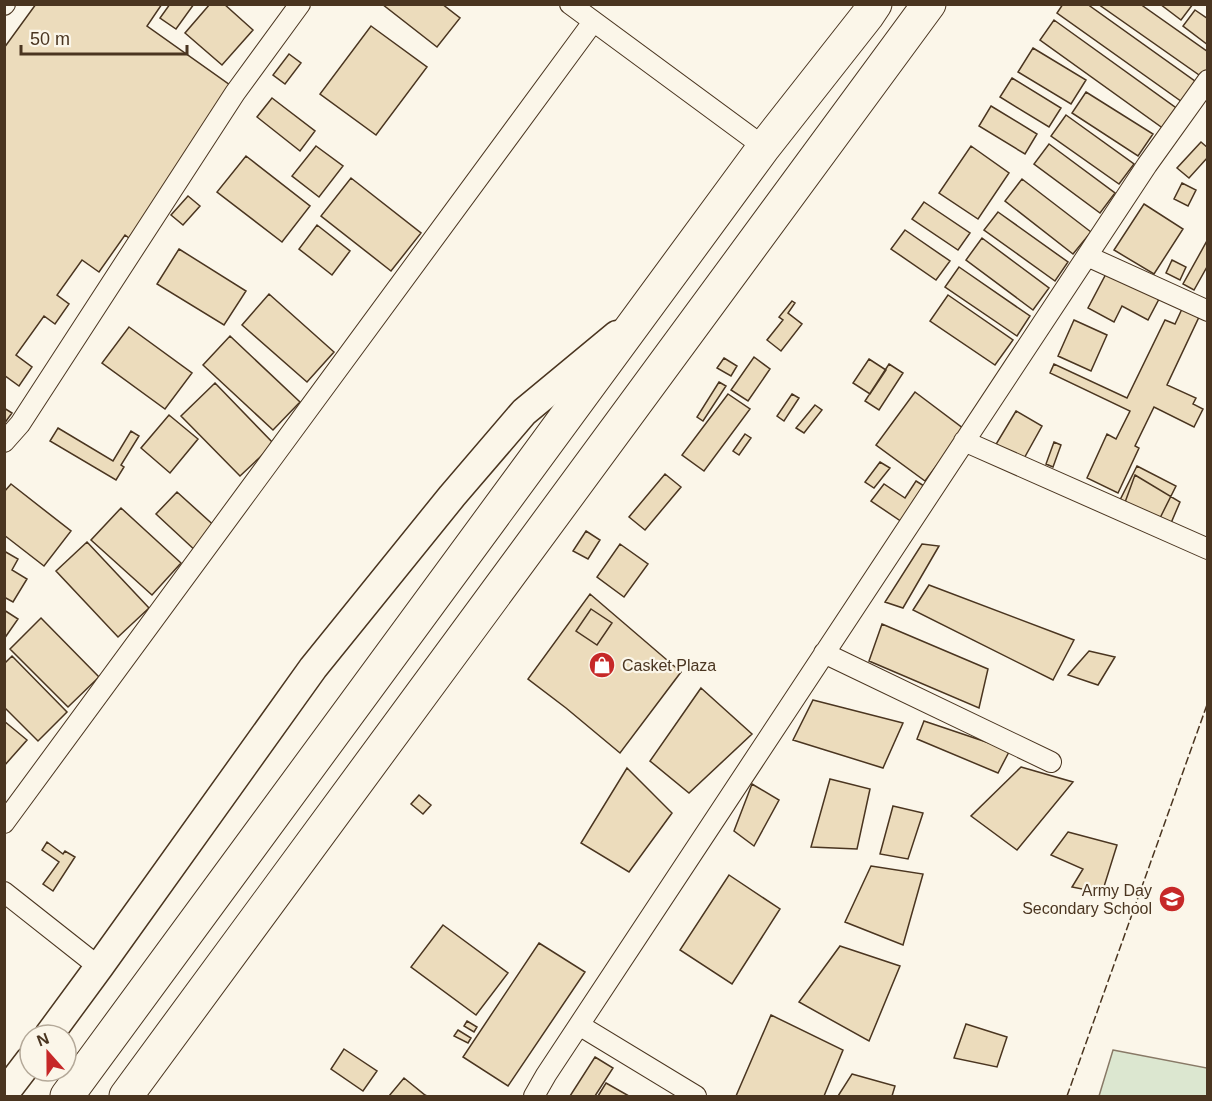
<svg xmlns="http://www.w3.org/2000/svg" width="1212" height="1101" viewBox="0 0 1212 1101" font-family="Arial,sans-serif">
<rect width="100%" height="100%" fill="#fbf6e9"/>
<path fill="#dce7d0" stroke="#887966" stroke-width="1.5" d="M 1113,1050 L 1207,1068 L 1207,1096 L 1099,1096 Z"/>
<path fill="#ecdcbc" stroke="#4a3520" stroke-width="1.5" d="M 36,4 L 162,4 L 147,26 L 237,90 L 129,238 L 125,235 L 99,272 L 82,260 L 57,295 L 69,304 L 55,324 L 44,316 L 16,355 L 32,367 L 19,386 L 4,375 L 4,48 Z
M 170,4 L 194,4 L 176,29 L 160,18 Z
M 210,4 L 224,4 L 253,30 L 222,65 L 185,33 Z
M 382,4 L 442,4 L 460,18 L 437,47 Z
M 1063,4 L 1087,4 L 1199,84 L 1185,104 L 1057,13 Z
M 1098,4 L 1140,4 L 1208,52 L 1208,69 L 1202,77 Z
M 1160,4 L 1193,4 L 1181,20 Z
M 1195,10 L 1208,19 L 1208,45 L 1183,26 Z
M 1054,20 L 1179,110 L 1164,129 L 1040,40 Z
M 371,26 L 427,67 L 376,135 L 320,94 Z
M 1033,48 L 1086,80 L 1071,104 L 1018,72 Z
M 289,54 L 301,63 L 285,84 L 273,75 Z
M 1012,78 L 1061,108 L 1049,127 L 1000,97 Z
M 1086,92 L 1153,134 L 1138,156 L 1072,113 Z
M 272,98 L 315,131 L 300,151 L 257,117 Z
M 991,106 L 1037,134 L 1025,154 L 979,126 Z
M 1066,115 L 1134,164 L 1119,184 L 1051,136 Z
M 1201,142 L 1208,148 L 1208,157 L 1189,178 L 1177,168 Z
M 1049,144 L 1115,193 L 1100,213 L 1034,164 Z
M 316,146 L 343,166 L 319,197 L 292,176 Z
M 971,146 L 1009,173 L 978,219 L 939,193 Z
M 246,156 L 310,206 L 282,242 L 217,192 Z
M 351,178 L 421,233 L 391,271 L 321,216 Z
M 1022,179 L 1091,232 L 1073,254 L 1005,201 Z
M 1182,183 L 1196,190 L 1188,206 L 1174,199 Z
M 188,196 L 200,206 L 183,225 L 171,215 Z
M 924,202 L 970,233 L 958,250 L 912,219 Z
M 1144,204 L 1183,229 L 1154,274 L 1114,250 Z
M 998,212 L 1068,262 L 1055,281 L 984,230 Z
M 317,225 L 350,251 L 332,275 L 299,249 Z
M 905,230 L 950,261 L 936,280 L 891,249 Z
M 982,238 L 1049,288 L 1033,310 L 966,260 Z
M 1208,239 L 1208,265 L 1194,290 L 1183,284 Z
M 179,249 L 246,291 L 224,325 L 157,284 Z
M 1172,260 L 1186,267 L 1180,280 L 1166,273 Z
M 959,267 L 1030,316 L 1017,336 L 945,287 Z
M 1107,272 L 1159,299 L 1148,320 L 1122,306 L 1114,322 L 1088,308 Z
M 269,294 L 334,352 L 307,382 L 242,325 Z
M 948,295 L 1013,340 L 995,365 L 930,321 Z
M 792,301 L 795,303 L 788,313 L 802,324 L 781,351 L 767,340 L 783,320 L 779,317 Z
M 1182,309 L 1199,317 L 1167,385 L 1196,398 L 1193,404 L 1203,409 L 1194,427 L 1154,407 L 1135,446 L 1139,448 L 1118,493 L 1087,478 L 1107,434 L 1116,439 L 1130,411 L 1050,373 L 1054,364 L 1127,398 L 1165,320 L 1175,324 Z
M 1074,320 L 1107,335 L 1091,371 L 1058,356 Z
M 129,327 L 192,373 L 165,409 L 102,363 Z
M 230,336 L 300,402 L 273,430 L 203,365 Z
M 754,357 L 770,369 L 748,401 L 731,390 Z
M 724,358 L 737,366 L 731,376 L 717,368 Z
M 869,359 L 886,370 L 870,394 L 853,383 Z
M 889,364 L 903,373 L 879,410 L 865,401 Z
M 719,382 L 726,386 L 703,421 L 697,417 Z
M 215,383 L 274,444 L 240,476 L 181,416 Z
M 915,392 L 964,429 L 925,481 L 876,445 Z
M 728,394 L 750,409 L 704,471 L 682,455 Z
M 792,394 L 799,398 L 784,421 L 777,416 Z
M 815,405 L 822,410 L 804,433 L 796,428 Z
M 4,408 L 12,413 L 4,424 Z
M 1016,411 L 1042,426 L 1022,462 L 995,446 Z
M 169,415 L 198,439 L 170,473 L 141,448 Z
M 58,428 L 113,461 L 131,431 L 139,436 L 121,465 L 124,467 L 116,480 L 50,441 Z
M 745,434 L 751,438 L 739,455 L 733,451 Z
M 1054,442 L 1061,445 L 1053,467 L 1046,464 Z
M 880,462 L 890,468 L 874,488 L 865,482 Z
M 1137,466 L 1176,486 L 1159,520 L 1120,500 Z
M 665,474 L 681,487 L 645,530 L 629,517 Z
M 1135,475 L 1180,502 L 1171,523 L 1124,505 Z
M 916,481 L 929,489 L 905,524 L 871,501 L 884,484 L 905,498 Z
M 11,484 L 71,531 L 44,566 L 4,535 L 4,492 Z
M 177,492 L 219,530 L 198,553 L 156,514 Z
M 121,508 L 181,563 L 152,595 L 91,540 Z
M 586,531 L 600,540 L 588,559 L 573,551 Z
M 87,542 L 149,608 L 118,637 L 56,571 Z
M 620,544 L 648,564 L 624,597 L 597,577 Z
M 922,544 L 939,546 L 903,608 L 885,602 Z
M 4,551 L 18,559 L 12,570 L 27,579 L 13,602 L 4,597 Z
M 929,585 L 1074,640 L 1053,680 L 913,610 Z
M 590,594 L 681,672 L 620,753 L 566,708 L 528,679 Z
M 591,609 L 612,623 L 597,645 L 576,631 Z
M 4,610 L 18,619 L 4,639 Z
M 41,618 L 99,677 L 68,707 L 10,649 Z
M 882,624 L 988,669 L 979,708 L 869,661 Z
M 1089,651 L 1115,657 L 1098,685 L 1068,675 Z
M 12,656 L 67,712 L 38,741 L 4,707 L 4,664 Z
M 701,688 L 752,734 L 689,793 L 650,761 Z
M 813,700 L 903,723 L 883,768 L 793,740 Z
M 4,721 L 27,740 L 4,766 Z
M 924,721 L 1010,750 L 998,773 L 917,739 Z
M 1021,767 L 1073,782 L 1017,850 L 971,816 Z
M 627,768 L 672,813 L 629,872 L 581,843 Z
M 830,779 L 870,789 L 857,849 L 811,847 Z
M 752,784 L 779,800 L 754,846 L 734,831 Z
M 419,795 L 431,805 L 423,814 L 411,804 Z
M 893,806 L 923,813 L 908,859 L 880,854 Z
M 1068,832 L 1117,845 L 1102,893 L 1072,887 L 1083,869 L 1051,855 Z
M 47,842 L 63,854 L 65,851 L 75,857 L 53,891 L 43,884 L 59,862 L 42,850 Z
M 871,866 L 923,874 L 903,945 L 845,922 Z
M 729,875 L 780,909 L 732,984 L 680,950 Z
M 443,925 L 508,973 L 476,1015 L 411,967 Z
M 539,943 L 585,972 L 508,1086 L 463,1057 Z
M 840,946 L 900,966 L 869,1041 L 799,1002 Z
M 771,1015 L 843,1050 L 824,1096 L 736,1096 Z
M 467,1021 L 477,1027 L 474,1032 L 464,1026 Z
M 966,1024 L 1007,1037 L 997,1067 L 954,1058 Z
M 458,1030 L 471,1038 L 468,1043 L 454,1036 Z
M 344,1049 L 377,1071 L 363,1091 L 331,1069 Z
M 595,1057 L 613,1068 L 595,1096 L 570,1096 Z
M 852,1074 L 895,1086 L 892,1096 L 838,1096 Z
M 404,1078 L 425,1095 L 427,1096 L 389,1096 Z
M 606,1083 L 629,1096 L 598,1096 Z"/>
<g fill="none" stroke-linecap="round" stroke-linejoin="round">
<defs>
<path id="street" d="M 570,4 L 764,147
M 4,5 L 5,4
M 1087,256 L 1208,311
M 964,441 L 1208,549
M 4,442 L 20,424 L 235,93 L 300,4
M 824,653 L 1051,762
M 4,823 L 593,22
M 4,892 L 99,967
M 579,1025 L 696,1096
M 534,1096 L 546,1075 L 1147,165 L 1208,80"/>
<path id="secondary" d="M 49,1035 L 99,967 L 313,668 L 452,496 L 524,412 L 617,335
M 4,1094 L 30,1060"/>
<path id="highway" d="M 67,1096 L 764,147 L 867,16 L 875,4
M 126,1096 L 929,4"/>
</defs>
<use href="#street" stroke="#4a3520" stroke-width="22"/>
<use href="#secondary" stroke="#4a3520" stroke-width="31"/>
<use href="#highway" stroke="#4a3520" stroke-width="35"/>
<use href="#street" stroke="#fbf6e9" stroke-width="20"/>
<use href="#secondary" stroke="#fbf6e9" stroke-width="28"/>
<use href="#highway" stroke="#fbf6e9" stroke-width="33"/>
<path stroke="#4a3520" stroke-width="1.5" stroke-dasharray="8 3" stroke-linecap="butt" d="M 1067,1096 L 1208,702"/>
</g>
<defs>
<symbol id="shop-disc" viewBox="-11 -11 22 22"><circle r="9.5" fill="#c62828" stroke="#fbf6e9"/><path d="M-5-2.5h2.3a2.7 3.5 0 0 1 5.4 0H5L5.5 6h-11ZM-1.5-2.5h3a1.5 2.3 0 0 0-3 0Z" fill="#fff"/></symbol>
<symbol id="university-disc" viewBox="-11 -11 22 22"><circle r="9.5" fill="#c62828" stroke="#fbf6e9"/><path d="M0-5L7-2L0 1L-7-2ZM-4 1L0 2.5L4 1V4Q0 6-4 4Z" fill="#fff"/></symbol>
</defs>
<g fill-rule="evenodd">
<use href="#shop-disc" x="587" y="650" width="30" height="30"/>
<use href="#university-disc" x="1157" y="884" width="30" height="30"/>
</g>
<g text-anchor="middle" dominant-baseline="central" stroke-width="4.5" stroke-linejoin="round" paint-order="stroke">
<g font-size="16" fill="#4a3520" stroke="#fbf6e9" text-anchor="start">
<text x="622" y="665">Casket Plaza</text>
<text x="1152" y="890" text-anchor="end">Army Day<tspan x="1152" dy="18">Secondary School</tspan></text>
</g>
</g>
<rect width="1212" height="1101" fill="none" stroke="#4a3520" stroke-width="12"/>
<g transform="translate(48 1053) rotate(339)"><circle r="28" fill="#fbf6e9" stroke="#b4a999" stroke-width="1.5"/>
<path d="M0-4.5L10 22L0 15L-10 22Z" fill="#c62828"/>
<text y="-9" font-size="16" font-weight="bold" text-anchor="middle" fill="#4a3520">N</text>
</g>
<path d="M21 45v9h166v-9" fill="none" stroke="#4a3520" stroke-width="3"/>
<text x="30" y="45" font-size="18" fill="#4a3520" stroke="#fbf6e9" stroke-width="4.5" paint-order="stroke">50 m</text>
</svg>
